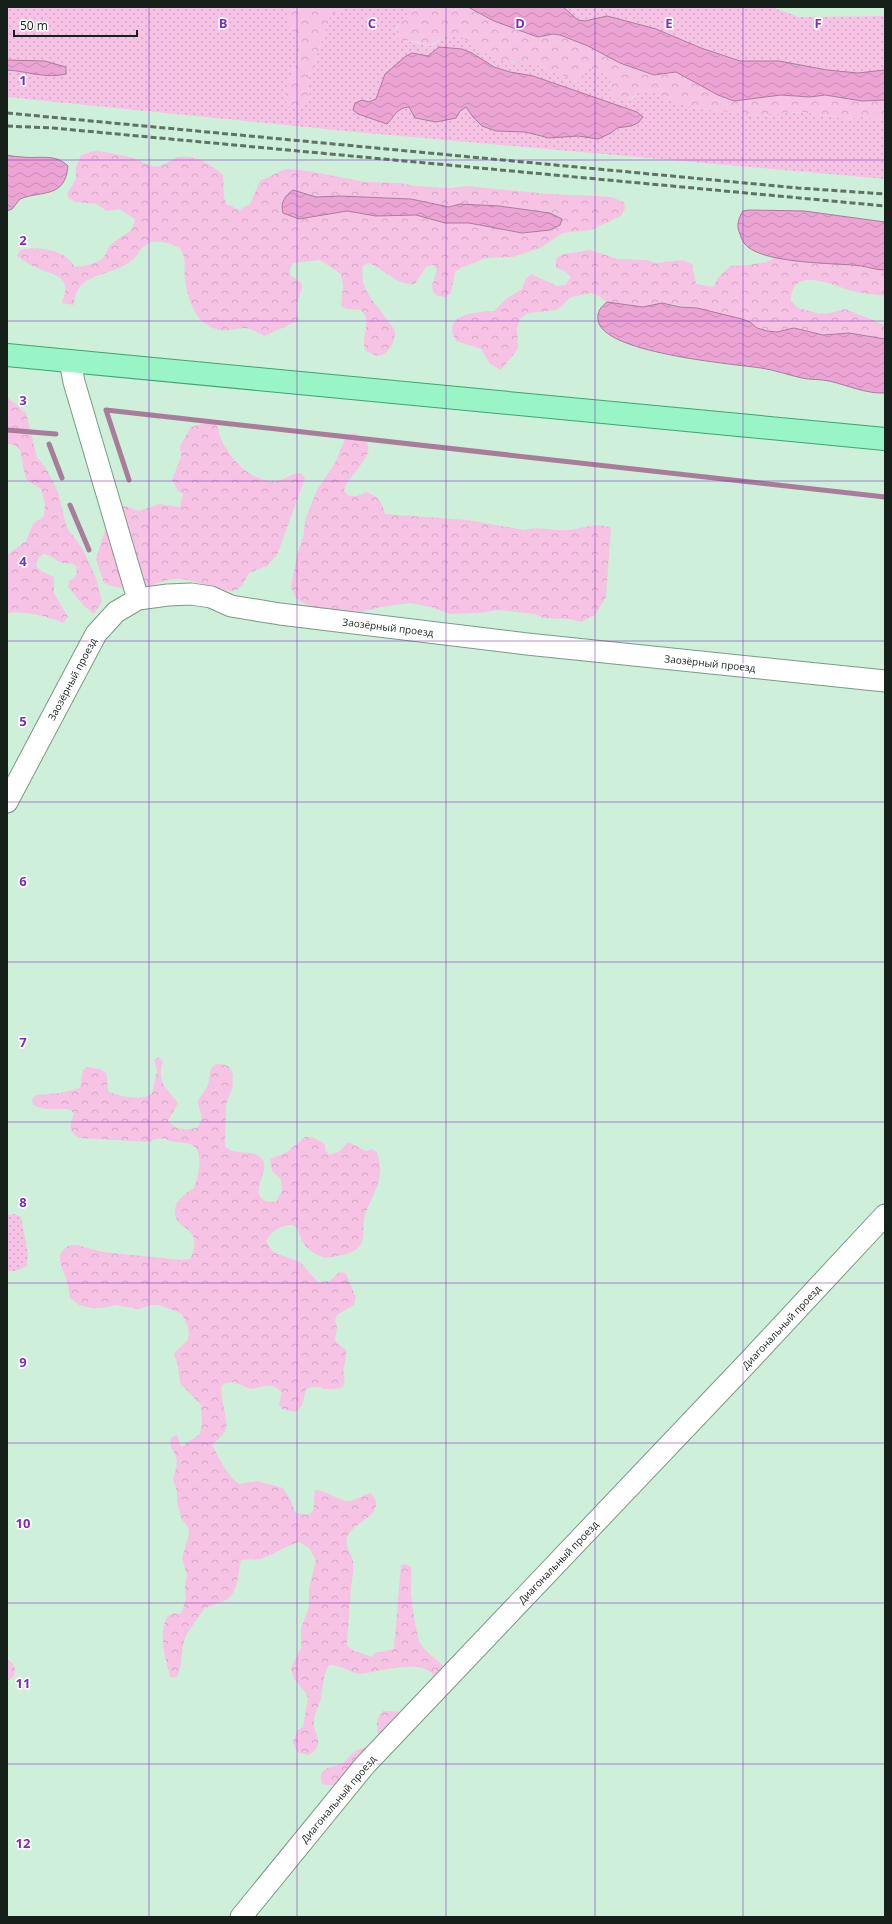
<svg xmlns="http://www.w3.org/2000/svg" width="892" height="1924" viewBox="0 0 892 1924" font-family="'Open Sans',sans-serif">
<defs>
<pattern id="grass-dots" width="8" height="8" patternUnits="userSpaceOnUse"><rect width="8" height="8" fill="#f7c3e5"/><path d="M2 2h.1M6 6h.1" fill="none" stroke="#d3a7c4" stroke-width="1.8" stroke-linecap="round"/></pattern>
<pattern id="forest-crowns" width="20" height="18" patternUnits="userSpaceOnUse"><rect width="20" height="18" fill="#f7c3e5"/><path d="M2 6a3 3 0 1 1 6 0M12 15a3 3 0 1 1 6 0" fill="none" stroke="#d3a7c4"/></pattern>
<pattern id="water-waves" width="16" height="10" patternUnits="userSpaceOnUse"><rect width="16" height="10" fill="#eba4d4"/><path d="M0 5q4-4 8 0t8 0" fill="none" stroke="#c98db5"/></pattern>
</defs>
<rect width="100%" height="100%" fill="#ceefda"/>
<path fill="url(#grass-dots)" fill-rule="evenodd" d="M 7,7 L 288,7 C 283,26 300,36 301,52 L 293,70 L 309,91 L 307,84 L 331,14 L 346,7 L 408,7 L 408,16 L 398,25 L 396,31 L 407,42 C 417,40 424,48 432,45 C 443,40 442,33 457,34 L 487,54 L 512,63 L 519,62 L 532,63 L 578,82 L 582,71 L 587,67 L 607,75 L 611,79 L 610,91 L 614,97 L 633,99 L 638,93 L 643,90 L 650,91 L 667,99 L 700,109 L 720,111 L 753,115 L 802,112 L 848,119 L 861,117 L 885,120 L 885,179 L 356,132 L 7,97 L 7,70 C 27,70 45,80 66,74 L 45,61 L 7,60 ZM 439,47 L 454,48 L 494,67 L 564,87 L 637,112 L 631,126 L 617,128 L 611,133 L 598,139 L 578,136 L 540,137 L 525,132 L 496,131 L 483,126 L 473,117 L 466,107 C 452,117 431,124 415,119 L 409,107 C 399,108 396,111 392,119 L 353,110 L 355,103 L 362,100 L 369,102 L 376,99 L 385,74 L 406,56 L 412,53 L 428,56 Z
M 563,7 L 771,7 L 799,17 L 885,16 L 885,70 L 858,73 L 827,70 L 779,61 L 740,61 L 701,48 L 656,29 L 615,18 L 607,16 L 585,21 L 578,20 Z
M 14,1214 L 21,1217 L 28,1255 L 27,1265 C 20,1270 15,1272 7,1271 L 7,1215 Z"/>
<path fill="url(#forest-crowns)" fill-rule="evenodd" d="M 288,7 L 346,7 L 331,14 L 307,84 C 309,95 308,103 298,110 L 287,105 C 281,87 296,68 301,52 C 300,35 282,26 288,7 Z
M 408,7 L 468,7 L 494,21 L 532,35 L 538,37 L 553,34 L 560,35 L 588,46 L 620,63 L 654,75 L 676,72 L 701,85 L 740,100 L 781,95 L 810,97 L 825,95 L 862,101 L 885,100 L 885,120 L 861,117 L 848,119 L 802,112 L 753,115 L 720,111 L 700,109 L 667,99 L 650,91 L 643,90 L 627,101 L 614,97 L 610,91 L 611,79 L 607,75 L 587,67 L 582,71 L 584,79 L 578,82 L 532,63 L 505,62 L 487,54 L 457,34 C 441,33 436,46 426,45 C 421,45 418,41 414,41 C 405,40 405,43 396,37 C 396,27 400,22 408,16 Z
M 94,151 C 103,151 127,156 136,159 C 141,161 147,165 153,166 C 162,168 168,161 176,158 C 192,153 212,164 223,175 L 224,197 L 226,204 L 239,210 L 250,204 L 260,181 L 283,170 L 289,169 L 309,171 L 365,182 L 400,183 L 415,186 L 450,188 L 467,186 L 548,194 L 597,196 L 611,197 L 624,202 L 625,209 L 621,216 L 591,230 L 563,233 L 540,248 L 513,257 L 486,258 L 461,268 L 455,272 L 451,293 L 445,297 L 438,296 L 433,292 L 432,286 L 437,269 L 433,265 L 426,267 L 415,284 C 396,286 384,268 368,263 L 363,266 C 358,289 376,303 388,321 C 390,324 394,328 395,331 C 396,339 390,352 382,355 C 376,357 370,353 365,350 C 360,336 373,323 361,310 L 347,309 L 341,306 L 343,287 L 341,274 L 320,260 L 293,263 L 290,269 L 290,276 C 310,283 299,291 297,304 C 297,310 298,315 298,321 L 264,336 C 259,333 251,328 244,328 C 230,329 225,334 209,326 C 193,318 187,295 185,279 C 183,264 188,261 179,247 C 170,244 161,240 152,242 C 140,245 139,256 130,262 C 110,277 75,272 74,305 L 62,303 C 69,282 65,278 45,271 C 35,268 25,262 17,256 L 20,250 C 39,246 65,249 75,267 C 82,267 92,264 99,261 C 105,258 107,250 110,246 C 119,235 134,235 135,219 L 119,209 L 107,211 L 96,204 L 76,202 L 69,199 L 67,194 L 76,179 L 76,167 L 81,155 ZM 293,190 L 316,197 L 340,196 L 411,199 L 449,207 L 460,204 L 551,213 L 560,225 L 550,230 L 522,233 L 469,223 L 445,223 L 416,215 L 376,216 L 347,211 L 299,219 L 283,213 C 280,202 285,196 293,190 Z
M 590,250 L 618,259 L 646,260 L 655,263 L 683,260 L 692,264 L 696,284 L 714,287 L 717,279 L 730,266 L 748,265 L 766,262 L 774,258 L 781,258 L 809,263 L 860,265 L 885,270 L 885,296 C 874,294 863,294 852,291 C 831,285 791,265 791,301 L 798,308 L 817,313 L 827,314 L 845,309 L 885,325 L 885,339 L 849,333 L 823,335 L 794,328 L 777,332 L 767,331 L 757,328 L 750,322 L 723,314 L 671,304 L 643,307 L 607,302 L 599,296 L 591,293 L 571,297 L 557,310 L 528,313 L 520,319 L 517,328 L 518,349 L 501,370 L 490,364 L 481,349 L 456,341 C 440,314 476,312 494,311 L 507,298 L 522,289 L 525,280 L 531,274 L 557,286 L 565,285 L 571,277 L 565,271 L 556,268 L 556,258 L 563,254 Z
M 7,397 L 26,413 L 37,457 L 47,470 L 58,492 L 67,528 L 82,548 L 92,569 L 97,581 L 102,602 L 94,614 L 84,606 L 68,587 L 69,581 C 76,577 78,574 76,566 L 71,563 C 58,566 54,555 43,554 L 38,559 L 36,566 L 41,571 L 54,577 L 54,593 L 68,617 L 63,623 C 53,617 17,609 7,614 L 7,555 L 26,541 L 33,524 L 44,516 L 45,504 L 41,489 C 37,486 32,484 28,481 C 24,477 22,456 20,450 L 15,445 L 7,444 Z
M 211,422 L 217,426 C 219,430 219,436 222,441 C 231,460 250,481 274,481 C 284,481 291,473 301,473 L 305,478 L 277,555 L 267,566 L 249,573 C 245,579 243,587 236,590 C 222,594 196,579 179,579 C 172,578 165,581 158,583 C 141,589 121,591 104,583 L 96,559 L 110,514 L 118,507 L 125,506 L 139,511 L 159,504 L 180,507 L 183,494 L 178,491 L 172,480 L 181,457 L 180,446 L 191,427 Z
M 354,433 C 390,449 348,471 344,491 L 349,496 L 357,496 L 366,492 C 379,496 382,502 385,514 L 467,520 L 525,530 C 539,525 553,532 568,530 C 581,529 599,521 611,528 L 606,597 L 595,615 L 581,622 L 570,619 L 543,618 L 535,614 L 499,610 L 479,613 L 450,614 L 431,607 L 410,603 L 381,607 L 356,613 L 310,608 L 296,598 L 291,587 L 297,556 L 304,533 L 305,520 L 317,490 L 335,463 L 344,441 L 348,435 Z
M 159,1057 L 163,1062 C 156,1083 167,1088 178,1103 L 168,1121 C 175,1130 188,1131 198,1127 C 205,1115 199,1113 198,1101 L 208,1085 L 211,1068 L 216,1064 L 222,1064 L 228,1066 L 232,1071 L 233,1085 L 226,1105 L 225,1146 C 236,1158 254,1147 263,1160 C 271,1171 241,1203 276,1202 L 282,1191 L 281,1179 L 272,1171 L 270,1159 L 287,1152 L 305,1137 L 312,1137 L 325,1144 L 325,1150 L 329,1155 L 340,1151 L 348,1142 L 366,1151 L 372,1149 L 377,1152 C 379,1159 381,1166 380,1173 C 379,1189 367,1204 364,1220 C 362,1230 366,1241 357,1249 C 352,1254 333,1257 325,1258 C 309,1251 302,1247 298,1229 L 293,1225 C 281,1225 272,1230 266,1241 L 273,1252 L 300,1262 L 318,1282 L 330,1281 L 339,1272 L 346,1273 L 356,1298 L 354,1305 L 337,1315 L 335,1321 L 337,1327 L 335,1341 L 346,1350 C 347,1357 345,1360 344,1367 C 342,1374 347,1380 343,1387 C 339,1388 334,1390 329,1389 C 320,1389 316,1384 306,1389 C 303,1399 305,1406 295,1412 L 282,1409 L 279,1404 L 282,1393 C 272,1381 264,1387 251,1389 C 241,1386 232,1378 222,1385 C 219,1398 230,1423 225,1431 C 222,1437 216,1440 212,1445 C 220,1459 226,1475 239,1484 L 257,1481 L 283,1488 L 290,1499 L 295,1512 C 320,1521 312,1504 315,1490 C 328,1491 337,1500 348,1501 C 356,1501 363,1494 371,1493 C 389,1514 356,1520 348,1535 C 343,1545 352,1553 353,1562 C 354,1570 352,1579 351,1587 C 350,1606 348,1626 347,1645 L 352,1650 L 372,1657 L 375,1653 L 394,1649 L 401,1565 L 405,1564 L 411,1567 C 412,1575 411,1581 411,1588 C 410,1596 417,1636 420,1643 C 426,1654 439,1659 446,1670 L 340,1783 C 333,1785 329,1787 322,1783 C 316,1765 336,1769 344,1762 C 355,1752 354,1749 371,1747 L 378,1738 C 378,1727 374,1719 383,1711 L 402,1712 L 432,1679 L 433,1674 C 418,1659 379,1672 360,1674 C 349,1672 340,1665 329,1665 C 323,1676 323,1686 321,1698 C 319,1706 314,1714 314,1722 C 313,1731 321,1739 317,1747 C 316,1751 312,1753 308,1755 L 297,1752 L 293,1742 L 298,1730 L 303,1727 L 308,1698 L 305,1692 L 294,1679 L 291,1668 L 301,1648 L 301,1629 L 309,1607 L 309,1589 L 316,1560 L 309,1548 L 299,1542 C 285,1546 274,1555 260,1559 C 254,1560 248,1559 241,1560 C 238,1571 239,1583 233,1593 C 227,1603 214,1603 204,1609 C 203,1610 189,1631 187,1634 C 179,1648 185,1664 176,1678 L 170,1677 C 166,1660 157,1632 168,1616 L 174,1613 L 180,1614 L 183,1609 L 186,1598 L 185,1587 L 187,1575 L 182,1558 L 189,1534 L 188,1527 L 181,1518 L 177,1502 L 177,1491 L 173,1480 C 175,1472 178,1465 176,1458 C 174,1448 167,1447 172,1437 L 177,1435 L 181,1447 L 200,1434 L 202,1423 L 201,1405 L 180,1383 L 178,1365 L 174,1355 C 177,1348 183,1346 187,1341 C 192,1333 185,1319 181,1313 L 158,1305 L 151,1305 L 139,1309 L 115,1305 L 103,1308 L 91,1308 L 79,1305 L 70,1298 C 69,1292 69,1287 67,1281 C 63,1267 52,1255 70,1245 L 77,1245 L 103,1252 L 183,1260 L 190,1259 C 194,1252 197,1240 191,1233 C 187,1228 180,1225 177,1220 C 169,1205 184,1194 194,1188 C 198,1177 205,1151 192,1145 C 186,1142 180,1143 174,1142 C 164,1139 160,1136 150,1142 L 79,1138 C 68,1131 69,1125 74,1114 L 71,1110 C 55,1106 50,1113 33,1105 L 32,1099 L 36,1095 L 60,1093 L 80,1088 L 83,1070 L 87,1067 L 100,1069 L 106,1073 C 108,1080 106,1085 109,1092 C 123,1097 139,1101 152,1094 L 157,1071 L 154,1060 Z
M 7,1659 C 14,1663 17,1669 14,1676 L 7,1681 Z"/>
<path fill="url(#water-waves)" stroke="#aa7c9c" d="M 468,7 L 563,7 L 578,20 L 585,21 L 607,16 L 615,18 L 656,29 L 701,48 L 740,61 L 779,61 L 827,70 L 858,73 L 885,70 L 885,100 L 862,101 L 825,95 L 810,97 L 781,95 L 734,101 L 718,95 L 676,72 L 654,75 L 620,63 L 588,46 L 560,35 L 553,34 L 538,37 L 532,35 L 494,21 Z
M 439,47 L 462,49 L 472,53 L 494,67 L 510,72 L 533,76 L 637,112 L 643,117 L 638,123 L 631,126 L 617,128 L 611,133 L 598,139 L 578,136 L 549,138 L 525,132 L 496,131 L 482,126 L 473,117 L 466,107 L 460,111 L 456,118 L 436,122 L 415,118 L 409,107 C 396,108 395,116 387,124 L 358,114 L 353,110 L 355,103 L 362,100 L 369,102 L 376,99 L 385,74 L 406,56 L 412,53 L 428,56 Z
M 7,60 L 45,61 L 66,67 L 66,74 C 45,79 27,71 7,70 Z
M 7,155 C 12,156 18,157 23,157 C 39,159 55,153 68,166 C 65,199 42,190 20,199 L 12,209 L 7,211 Z
M 293,190 L 316,197 L 340,196 L 386,198 L 411,199 L 449,207 L 460,204 L 499,206 L 550,213 L 562,219 L 560,225 L 550,230 L 522,233 L 469,223 L 445,223 L 416,215 L 376,216 L 347,211 L 299,219 L 283,213 C 280,202 285,196 293,190 Z
M 749,210 L 804,211 L 885,222 L 885,270 C 874,270 863,265 852,265 C 828,263 758,263 744,243 C 742,240 741,237 740,234 C 736,226 738,219 743,211 Z
M 607,302 L 643,307 L 662,303 L 680,307 L 697,308 L 742,319 L 750,322 L 757,328 L 767,331 L 777,332 L 794,328 L 823,335 L 849,333 L 885,339 L 885,393 C 866,394 847,385 829,381 C 820,379 811,380 802,378 C 788,375 775,370 761,368 C 734,364 599,353 598,319 C 597,311 601,307 607,302 Z"/>
<g fill="none" stroke-linecap="round" stroke-linejoin="round">
<path stroke="#aa7c9c" stroke-width="5" d="M 7,430 L 56,434
M 49,444 L 62,478
M 129,480 L 106,410 L 885,497
M 70,505 L 89,550"/>
<defs>
<path id="minor" d="M 70,361 L 74,382 L 138,599
M 7,802 L 96,634 L 116,612 L 138,599 L 168,595 L 191,594 L 211,597 L 231,606 L 280,614 L 527,644 L 885,681
M 241,1917 L 365,1765 L 750,1360 L 885,1215"/>
<path id="major" d="M 7,355 L 885,439"/>
</defs>
<use href="#minor" stroke="#7b9a87" stroke-width="23"/>
<use href="#major" stroke="#3ea571" stroke-width="24"/>
<use href="#minor" stroke="#fff" stroke-width="21"/>
<use href="#major" stroke="#99f4c6" stroke-width="22"/>
<path stroke="#5e7266" stroke-width="3" stroke-dasharray="6 3" stroke-linecap="butt" d="M 7,113 L 798,188 L 885,194
M 7,126 L 53,128 L 885,206"/>
</g>
<path fill="none" stroke="#7b2cbf" stroke-width="1" stroke-opacity="0.55" d="M 149,7 L 149,1917M 297,7 L 297,1917M 446,7 L 446,1917M 595,7 L 595,1917M 743,7 L 743,1917M 7,160 L 885,160M 7,321 L 885,321M 7,481 L 885,481M 7,641 L 885,641M 7,802 L 885,802M 7,962 L 885,962M 7,1122 L 885,1122M 7,1283 L 885,1283M 7,1443 L 885,1443M 7,1603 L 885,1603M 7,1764 L 885,1764"/>
<g text-anchor="middle" dominant-baseline="central" stroke-width="3.5" stroke-linejoin="round" paint-order="stroke">
<g font-size="10" fill="#142019" stroke="#fff">
<text transform="translate(388 627) rotate(7)">Заозёрный проезд</text>
<text transform="translate(710 663) rotate(6)">Заозёрный проезд</text>
<text transform="translate(72 679) rotate(-62)">Заозёрный проезд</text>
<text transform="translate(781 1327) rotate(-47)">Диагональный проезд</text>
<text transform="translate(558 1562) rotate(-46)">Диагональный проезд</text>
<text transform="translate(338 1799) rotate(-50)">Диагональный проезд</text>
</g>
</g>
<g font-size="13" text-anchor="middle" font-weight="bold" fill="#7b2cbf" stroke="#fff" stroke-width="3.5" stroke-linejoin="round" paint-order="stroke">
<text x="223" y="28">B</text>
<text x="372" y="28">C</text>
<text x="520" y="28">D</text>
<text x="669" y="28">E</text>
<text x="818" y="28">F</text>
<text x="23" y="85">1</text>
<text x="23" y="245">2</text>
<text x="23" y="405">3</text>
<text x="23" y="566">4</text>
<text x="23" y="726">5</text>
<text x="23" y="886">6</text>
<text x="23" y="1047">7</text>
<text x="23" y="1207">8</text>
<text x="23" y="1367">9</text>
<text x="23" y="1528">10</text>
<text x="23" y="1688">11</text>
<text x="23" y="1848">12</text>
</g>
<rect width="892" height="1924" fill="none" stroke="#142019" stroke-width="16"/>
<path d="M14 30v6h123v-6" fill="none" stroke="#142019" stroke-width="2"/>
<text x="20" y="30" font-size="12" fill="#142019" stroke="#ffffff" stroke-width="3" paint-order="stroke">50 m</text>
</svg>
